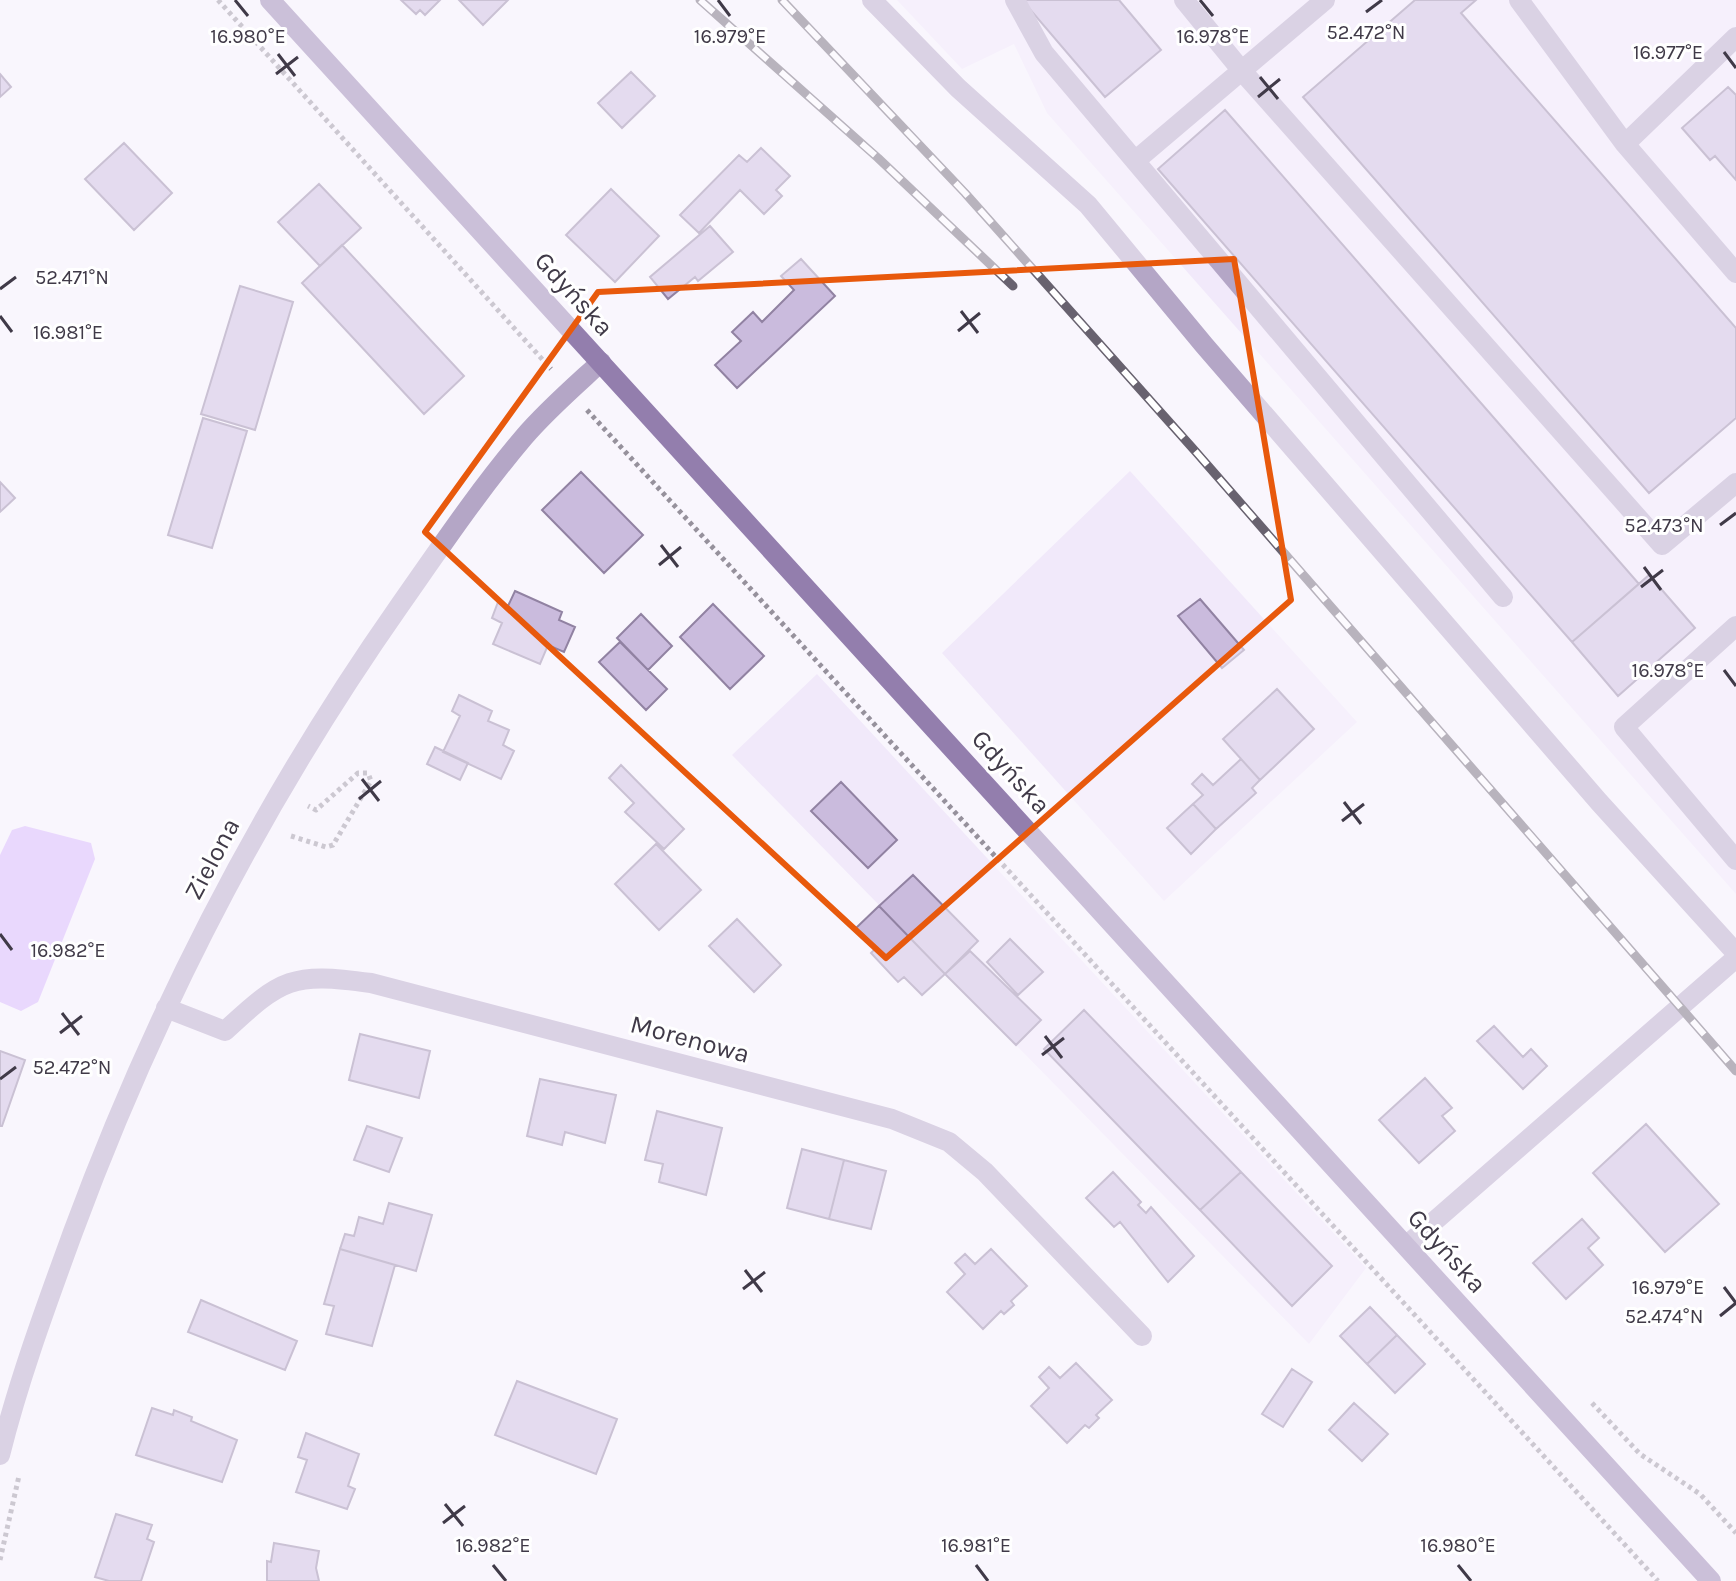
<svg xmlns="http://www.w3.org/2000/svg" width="1736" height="1581" viewBox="0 0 1736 1581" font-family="Karla,sans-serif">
<rect width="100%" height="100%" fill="#f9f6fd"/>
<path fill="#f1e9fa" d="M 897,0 L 1736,0 L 1736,894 L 1047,113 L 1014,44 L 962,69 Z
M 1130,471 L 1357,722 L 1164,901 L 942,653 Z
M 817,674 L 1366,1268 L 1309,1344 L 732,755 Z"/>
<path fill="#d6b3fd" d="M 25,826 L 91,843 L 95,859 L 38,1002 L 21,1011 L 0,1002 L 0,855 L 12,830 Z"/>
<path fill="#cabbdd" stroke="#9182a2" stroke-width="2" d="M 401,0 L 440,0 L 425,15 L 420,10 L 416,14 Z
M 459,0 L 508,0 L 483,25 Z
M 1022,0 L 1119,0 L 1161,50 L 1105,97 Z
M 1415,0 L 1476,0 L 1461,13 L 1736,328 L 1736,418 L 1649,493 L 1303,97 Z
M 631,72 L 655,96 L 622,128 L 598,103 Z
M 0,74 L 11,87 L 0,97 Z
M 1728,87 L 1736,95 L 1736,180 L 1715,156 L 1710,160 L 1682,128 Z
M 1225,110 L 1639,584 L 1572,642 L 1158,169 Z
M 124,143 L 172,193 L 134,230 L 85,179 Z
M 761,148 L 790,176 L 776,190 L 782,196 L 764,214 L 740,190 L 699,233 L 680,215 L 739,155 L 747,162 Z
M 319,184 L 361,228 L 320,266 L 278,222 Z
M 611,189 L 659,236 L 615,282 L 566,235 Z
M 710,226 L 733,252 L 698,281 L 695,277 L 668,299 L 650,277 Z
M 342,245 L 464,376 L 424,414 L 302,283 Z
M 801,259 L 835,296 L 737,388 L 715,365 L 741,341 L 732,332 L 753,312 L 762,322 L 794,290 L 781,276 Z
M 240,286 L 293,302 L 255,430 L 201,414 Z
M 203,418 L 247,431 L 212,548 L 168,535 Z
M 581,472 L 643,535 L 604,573 L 542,510 Z
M 0,482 L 15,498 L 0,512 Z
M 1649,575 L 1695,628 L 1618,696 L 1572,642 Z
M 515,591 L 562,612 L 559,620 L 575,627 L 564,652 L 548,645 L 540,664 L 493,644 L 502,623 L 492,618 L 498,602 L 508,606 Z
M 1200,599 L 1244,650 L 1222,668 L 1178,616 Z
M 713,604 L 764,656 L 730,689 L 680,637 Z
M 641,614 L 672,646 L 648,670 L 617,638 Z
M 620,642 L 667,689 L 646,710 L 599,662 Z
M 1277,689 L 1314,729 L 1260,780 L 1223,739 Z
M 459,695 L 492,711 L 488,721 L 509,730 L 503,745 L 514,751 L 501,779 L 443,752 L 460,716 L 452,711 Z
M 435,747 L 468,763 L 460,780 L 427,764 Z
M 1241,759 L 1260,780 L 1252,788 L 1256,793 L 1216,829 L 1193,804 L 1203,795 L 1192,784 L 1202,774 L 1213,785 Z
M 621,765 L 684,829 L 664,849 L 625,812 L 634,803 L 609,778 Z
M 841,782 L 897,840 L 868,868 L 811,811 Z
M 1193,804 L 1216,829 L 1191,854 L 1167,828 Z
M 656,844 L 701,890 L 659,930 L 615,884 Z
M 913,875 L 978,941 L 945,974 L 879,906 Z
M 879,906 L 945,974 L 922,995 L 904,977 L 898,982 L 871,953 L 876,948 L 856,928 Z
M 737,919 L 781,965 L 754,992 L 709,946 Z
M 1010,939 L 1043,972 L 1018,995 L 987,962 Z
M 970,951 L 1041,1020 L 1016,1045 L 945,974 Z
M 1084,1010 L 1241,1172 L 1200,1210 L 1044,1049 Z
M 1494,1026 L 1523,1057 L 1531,1049 L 1547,1066 L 1523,1089 L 1477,1041 Z
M 360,1034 L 430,1051 L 419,1098 L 349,1080 Z
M 0,1051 L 25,1060 L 2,1126 L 0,1126 Z
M 1425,1078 L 1452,1108 L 1442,1116 L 1455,1131 L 1419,1163 L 1379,1120 Z
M 540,1079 L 616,1095 L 605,1143 L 565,1132 L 562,1145 L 527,1136 Z
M 657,1111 L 722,1128 L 706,1195 L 659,1182 L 663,1164 L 645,1160 Z
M 1646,1124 L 1719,1204 L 1665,1252 L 1593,1173 Z
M 367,1126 L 402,1138 L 389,1172 L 354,1160 Z
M 802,1149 L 844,1160 L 829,1219 L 787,1208 Z
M 844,1160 L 886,1171 L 871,1229 L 829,1219 Z
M 1113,1172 L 1141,1202 L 1138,1205 L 1146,1213 L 1151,1207 L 1194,1256 L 1168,1282 L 1120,1222 L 1114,1227 L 1086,1198 Z
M 1241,1172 L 1332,1266 L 1292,1306 L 1200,1210 Z
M 389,1203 L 432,1215 L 416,1271 L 340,1249 L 345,1234 L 354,1236 L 359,1217 L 383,1224 Z
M 1582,1219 L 1599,1238 L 1588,1248 L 1603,1265 L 1566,1299 L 1533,1263 Z
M 340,1249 L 395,1265 L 372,1346 L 326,1334 L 334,1306 L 324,1304 Z
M 991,1249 L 1027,1286 L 1011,1301 L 1014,1305 L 1004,1314 L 1001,1311 L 983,1329 L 947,1292 L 965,1274 L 955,1263 L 965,1254 L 975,1264 Z
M 201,1300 L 297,1341 L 285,1370 L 188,1332 Z
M 1370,1307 L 1397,1335 L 1367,1364 L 1340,1336 Z
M 1397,1335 L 1425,1364 L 1395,1393 L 1367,1364 Z
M 1076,1363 L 1112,1400 L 1096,1415 L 1099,1418 L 1089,1428 L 1085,1425 L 1067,1443 L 1031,1406 L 1049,1388 L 1039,1377 L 1049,1367 L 1060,1378 Z
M 1292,1369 L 1312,1382 L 1283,1427 L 1262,1414 Z
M 517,1381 L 617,1419 L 596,1474 L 495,1435 Z
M 1354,1403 L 1388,1434 L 1362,1461 L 1329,1430 Z
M 152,1408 L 173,1415 L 174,1410 L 192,1417 L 191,1421 L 237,1440 L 222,1482 L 136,1455 Z
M 306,1433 L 359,1454 L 348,1486 L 355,1489 L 347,1509 L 296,1492 L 307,1460 L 298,1457 Z
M 116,1514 L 152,1525 L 147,1539 L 154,1542 L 141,1581 L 109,1581 L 95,1577 Z
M 274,1543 L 319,1551 L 316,1568 L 319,1581 L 267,1581 L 267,1561 L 271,1562 Z"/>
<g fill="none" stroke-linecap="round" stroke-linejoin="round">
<path stroke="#96919c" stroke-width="5" stroke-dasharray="4 4" stroke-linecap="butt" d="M 218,0 L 551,369
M 587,410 L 1658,1581
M 291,836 L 326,847 L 333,845 L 371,781 L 368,773 L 358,773 L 316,810 L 308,806
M 1592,1403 L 1640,1454 L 1700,1494 L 1736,1533
M 0,1560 L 19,1476"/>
<path stroke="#b4a6c6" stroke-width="20" d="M 872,0 L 958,88 L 1088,205 L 1204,345 L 1599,802 L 1736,953
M 1015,0 L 1044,53 L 1503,597
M 1184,0 L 1242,71 L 1662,545 L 1736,483
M 1519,0 L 1625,144 L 1736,273
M 1625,144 L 1736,37
M 1135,161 L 1325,0
M 1736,626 L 1624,727 L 1736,860
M 1407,1245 L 1736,958"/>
<path stroke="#b4a6c6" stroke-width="20" d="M 166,1008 L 225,1031 C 282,978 292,972 371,983 L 892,1119 L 949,1142 L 985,1172 L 1142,1336
M 0,1455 C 19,1379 46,1306 73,1232 C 155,1010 264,799 400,605 C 440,548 479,490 524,437 C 547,410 575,386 601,362"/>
<path stroke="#937ead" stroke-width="20" d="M 270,0 L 1711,1581"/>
<defs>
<path id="rail" d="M 700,0 L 878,158 L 1013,286
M 782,0 L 965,193 L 1196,452 L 1736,1071"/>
</defs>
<use href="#rail" stroke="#68626f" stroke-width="9"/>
<use href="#rail" stroke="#fff" stroke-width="6" stroke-dasharray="18" stroke-linecap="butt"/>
</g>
<path d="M0 0H1736V1581H0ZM 1234,259 L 1291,600 L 886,958 L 425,532 L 598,292 Z" fill="#f9f6fd" fill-opacity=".55" fill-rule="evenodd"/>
<path fill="none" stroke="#e8590c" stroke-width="6" stroke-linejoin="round" d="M 1234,259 L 1291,600 L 886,958 L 425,532 L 598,292 Z"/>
<path fill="none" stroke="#403a48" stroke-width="3" d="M 235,0 L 248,16M 718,0 L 730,16M 1200,0 L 1213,16M 1366,12 L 1382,0M 1724,52 L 1736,68M 278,54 L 295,76M 276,74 L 298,57M 1260,77 L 1278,99M 1258,97 L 1280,79M 0,289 L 16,277M 961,311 L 978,333M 0,316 L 12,332M 958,331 L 980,313M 1720,525 L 1736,513M 661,545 L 678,567M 659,565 L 681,547M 1644,567 L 1661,590M 1641,587 L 1663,570M 1724,670 L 1736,686M 362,779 L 379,801M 359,799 L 381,781M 1344,802 L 1361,824M 1342,821 L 1364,804M 0,934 L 12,950M 62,1013 L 79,1035M 60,1033 L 82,1016M 1045,1036 L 1062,1058M 1042,1055 L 1064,1038M 0,1079 L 16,1067M 745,1270 L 762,1292M 1724,1287 L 1736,1303M 743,1289 L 765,1272M 1720,1316 L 1736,1303M 445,1504 L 463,1526M 443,1523 L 465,1506M 493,1565 L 506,1581M 976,1565 L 988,1581M 1458,1565 L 1471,1581"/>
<g text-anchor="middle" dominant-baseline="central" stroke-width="6" stroke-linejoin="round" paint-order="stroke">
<g font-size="26" fill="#403a48" stroke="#fff">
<text transform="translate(574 294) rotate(48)">Gdyńska</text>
<text transform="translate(1011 772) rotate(48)">Gdyńska</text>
<text transform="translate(212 859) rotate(-62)">Zielona</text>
<text transform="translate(690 1039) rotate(15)">Morenowa</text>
<text transform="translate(1447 1251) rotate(48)">Gdyńska</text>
</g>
</g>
<g font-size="20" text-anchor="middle" fill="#403a48" stroke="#fff" stroke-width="6" stroke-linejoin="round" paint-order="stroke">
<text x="1366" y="39">52.472°N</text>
<text x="248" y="43">16.980°E</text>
<text x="730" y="43">16.979°E</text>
<text x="1213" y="43">16.978°E</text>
<text x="1668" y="59">16.977°E</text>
<text x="72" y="284">52.471°N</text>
<text x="68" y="339">16.981°E</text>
<text x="1664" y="532">52.473°N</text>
<text x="1668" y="677">16.978°E</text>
<text x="68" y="957">16.982°E</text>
<text x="72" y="1074">52.472°N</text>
<text x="1668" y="1294">16.979°E</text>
<text x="1664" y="1323">52.474°N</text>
<text x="493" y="1552">16.982°E</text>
<text x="976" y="1552">16.981°E</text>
<text x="1458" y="1552">16.980°E</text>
</g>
</svg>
